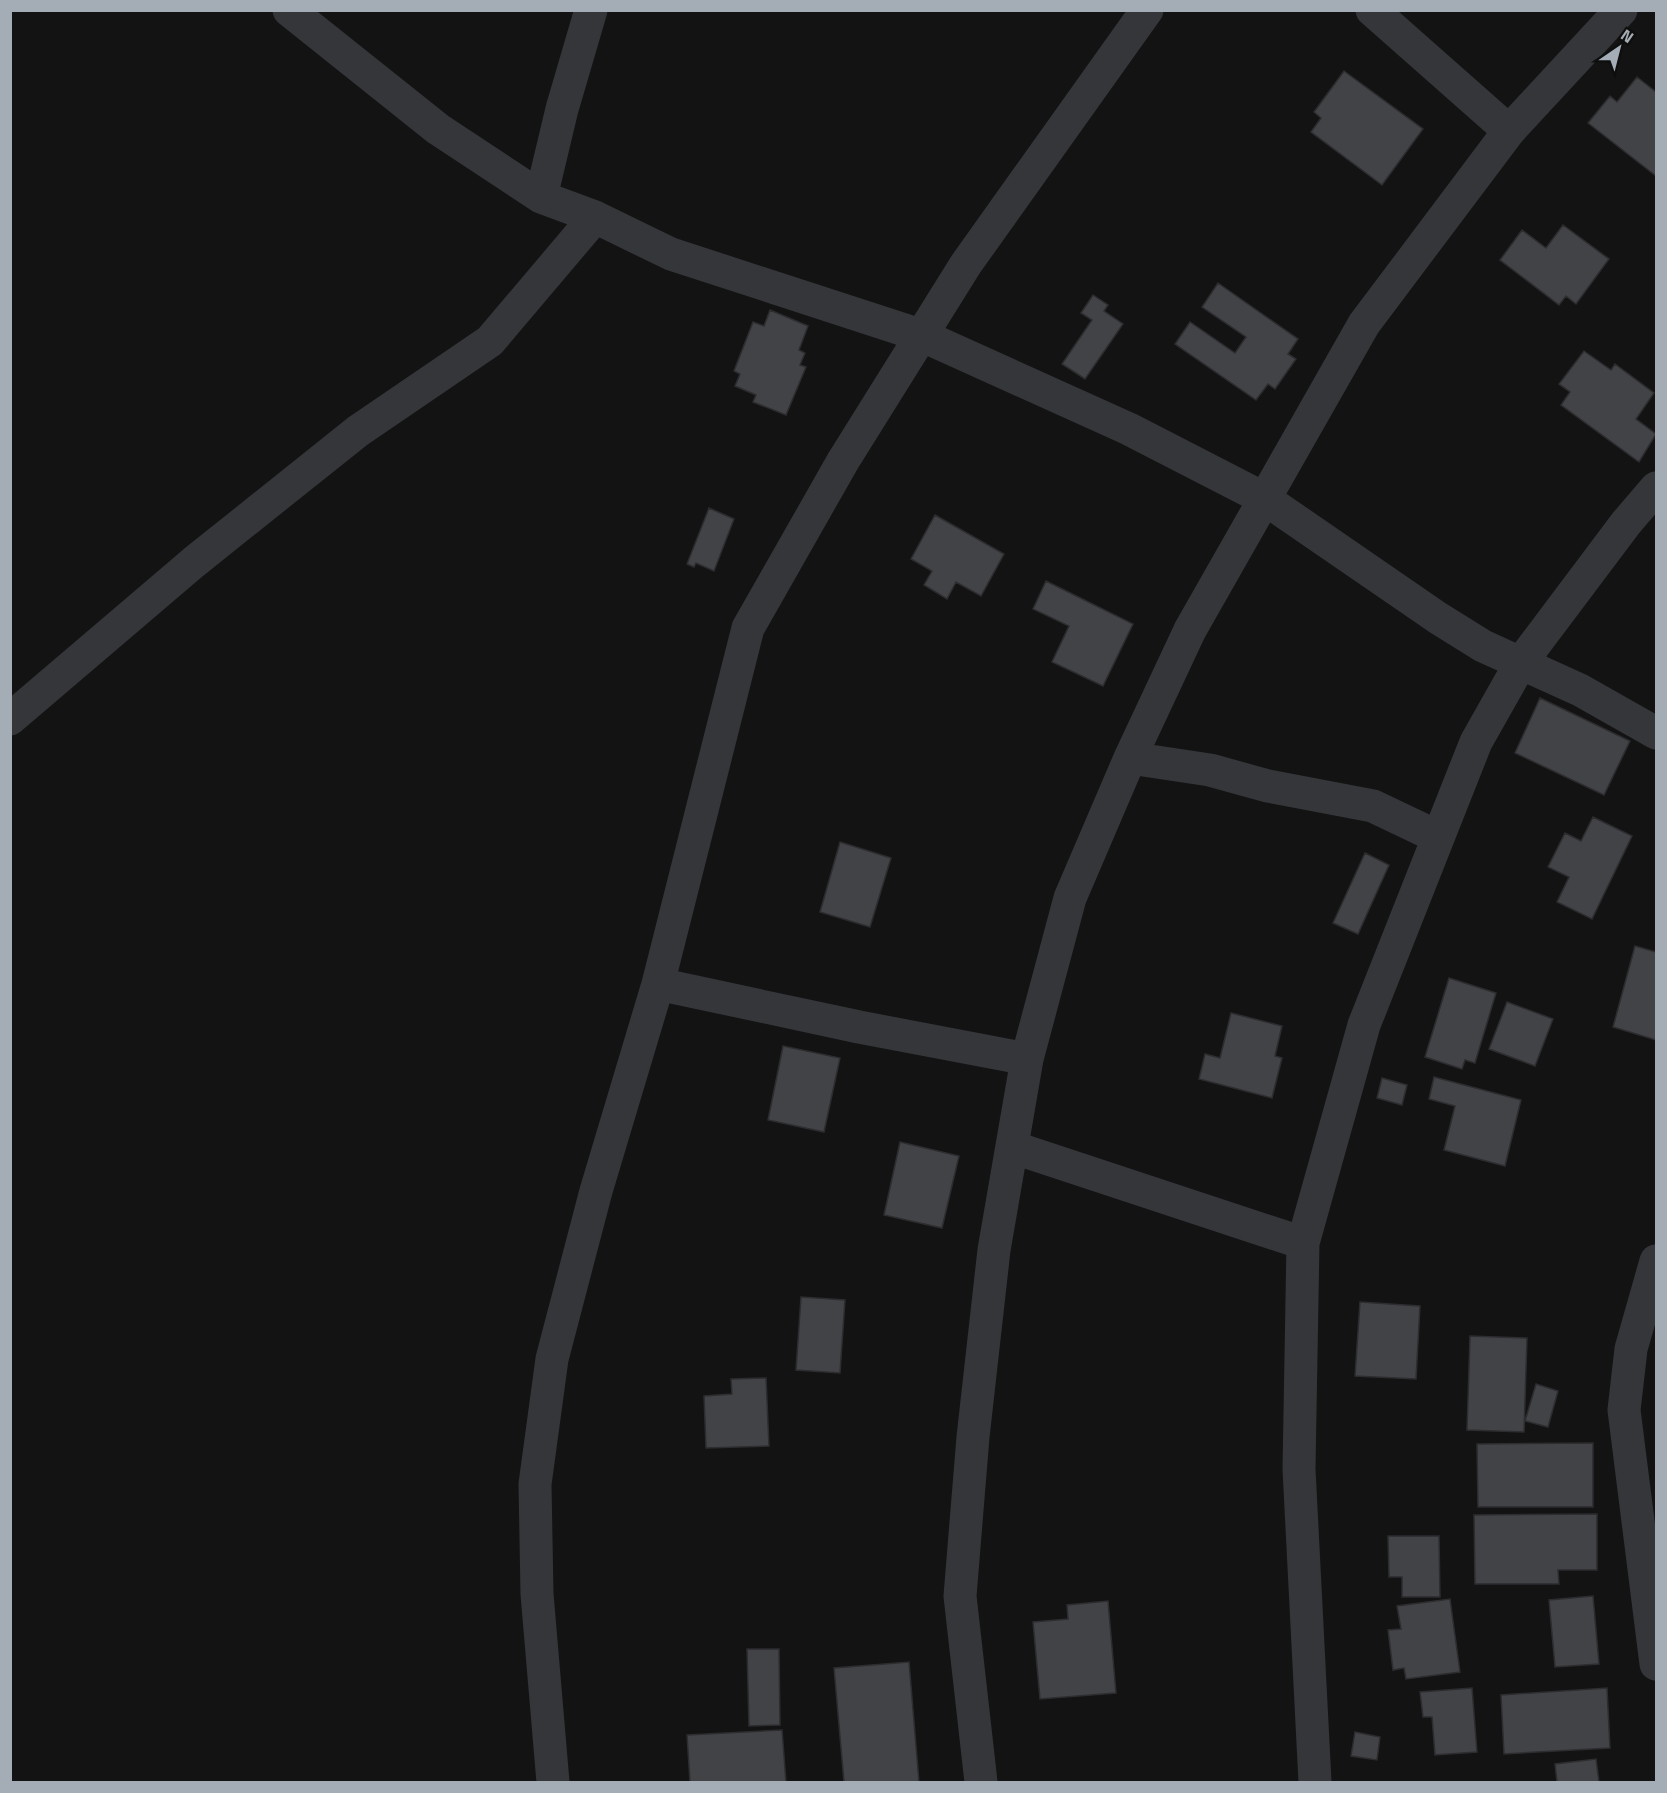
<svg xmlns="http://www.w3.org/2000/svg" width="1667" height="1793" viewBox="0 0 1667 1793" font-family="'Titillium Web',sans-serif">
<rect width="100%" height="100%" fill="#131314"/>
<path fill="#424347" stroke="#2d2d30" stroke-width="1.5" d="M 1344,71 L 1423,129 L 1382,185 L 1311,132 L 1321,118 L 1314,112 Z
M 1637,77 L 1656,92 L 1656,176 L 1588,123 L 1610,96 L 1617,102 Z
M 1563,225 L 1609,259 L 1576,304 L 1566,296 L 1559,305 L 1500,260 L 1522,230 L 1546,248 Z
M 1218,283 L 1298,339 L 1288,354 L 1296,359 L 1275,389 L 1268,384 L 1256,400 L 1175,344 L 1190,322 L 1235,353 L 1246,337 L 1202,307 Z
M 1093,295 L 1108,305 L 1104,311 L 1123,324 L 1085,379 L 1062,364 L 1092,320 L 1081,313 Z
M 770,310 L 808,326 L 799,350 L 805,353 L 800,365 L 806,367 L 786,415 L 753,402 L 756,395 L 735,386 L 740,374 L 734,371 L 753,322 L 764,326 Z
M 1584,351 L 1611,370 L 1615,364 L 1654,393 L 1636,419 L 1656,434 L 1639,462 L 1561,405 L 1570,392 L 1559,384 Z
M 709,508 L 734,519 L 714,571 L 696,563 L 694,567 L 687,564 Z
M 935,515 L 1004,554 L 981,596 L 956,582 L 947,599 L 924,585 L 932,571 L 911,559 Z
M 1046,581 L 1133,624 L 1103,686 L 1052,662 L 1069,626 L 1033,609 Z
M 1540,698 L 1630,741 L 1604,795 L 1515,753 Z
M 1593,817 L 1632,836 L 1592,919 L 1557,902 L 1569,877 L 1548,867 L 1565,833 L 1581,841 Z
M 840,842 L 891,858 L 870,927 L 820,912 Z
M 1365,853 L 1389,865 L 1358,934 L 1333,923 Z
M 1635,946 L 1656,952 L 1656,1040 L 1613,1027 Z
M 1449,978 L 1496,993 L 1475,1063 L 1465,1060 L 1462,1069 L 1425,1057 Z
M 1507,1002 L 1553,1019 L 1535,1066 L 1489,1049 Z
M 1231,1013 L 1282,1026 L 1275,1056 L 1282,1058 L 1272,1098 L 1199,1079 L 1205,1054 L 1220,1058 Z
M 783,1046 L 840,1058 L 824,1132 L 768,1120 Z
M 1434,1077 L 1521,1100 L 1505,1166 L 1444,1150 L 1455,1106 L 1429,1099 Z
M 1382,1078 L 1407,1085 L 1402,1105 L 1377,1098 Z
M 900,1142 L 959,1156 L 942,1228 L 884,1215 Z
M 801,1297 L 845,1300 L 840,1373 L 796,1370 Z
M 1360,1302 L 1420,1306 L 1416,1379 L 1355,1376 Z
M 1470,1336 L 1527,1338 L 1524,1432 L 1467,1430 Z
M 766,1378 L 769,1446 L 706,1448 L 704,1396 L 732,1394 L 731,1379 Z
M 1536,1384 L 1558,1391 L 1548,1427 L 1525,1421 Z
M 1593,1443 L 1593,1507 L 1478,1507 L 1477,1444 Z
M 1597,1514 L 1597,1570 L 1558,1570 L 1559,1584 L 1475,1584 L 1474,1515 Z
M 1388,1536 L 1439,1536 L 1440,1597 L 1402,1597 L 1402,1577 L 1389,1577 Z
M 1593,1596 L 1599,1664 L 1555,1667 L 1549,1600 Z
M 1450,1599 L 1460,1672 L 1406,1679 L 1404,1668 L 1393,1670 L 1388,1630 L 1401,1629 L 1397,1606 Z
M 1108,1601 L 1116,1693 L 1040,1699 L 1033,1622 L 1068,1619 L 1067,1605 Z
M 747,1649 L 779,1649 L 780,1725 L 749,1726 Z
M 909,1662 L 919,1782 L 844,1782 L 834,1668 Z
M 1472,1688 L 1477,1752 L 1435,1755 L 1432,1717 L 1423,1717 L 1420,1692 Z
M 1607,1688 L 1610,1748 L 1504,1754 L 1501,1695 Z
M 782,1730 L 786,1782 L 690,1782 L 687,1735 Z
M 1355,1732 L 1380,1737 L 1377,1760 L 1351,1756 Z
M 1596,1759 L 1599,1782 L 1557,1782 L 1555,1764 Z"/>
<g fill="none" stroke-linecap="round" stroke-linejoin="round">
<path stroke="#343639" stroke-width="33" d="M 289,10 L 438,129 L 541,197 L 595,217 L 671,254 L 923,336 L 1129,429 L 1265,499 L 1438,618 L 1483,646 L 1580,690 L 1656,733
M 1372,10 L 1509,131
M 541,197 L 562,109 L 591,10
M 10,719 L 194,562 L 358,431 L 490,341 L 595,217
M 1130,758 L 1210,770 L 1268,786 L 1373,806 L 1438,837
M 658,984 L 859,1027 L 1027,1059
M 1012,1147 L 1303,1243
M 1656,1261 L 1631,1349 L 1624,1410 L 1656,1664
M 553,1782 L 537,1594 L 535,1484 L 552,1359 L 596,1191 L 658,984 L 748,628 L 843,461 L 966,264 L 1147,10
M 981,1782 L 960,1596 L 973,1437 L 994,1250 L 1027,1059 L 1070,898 L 1130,758 L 1190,630 L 1364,324 L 1509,131 L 1621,10
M 1315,1782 L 1299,1469 L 1303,1243 L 1364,1025 L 1476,742 L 1520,664 L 1626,523 L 1656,488"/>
</g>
<rect width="1667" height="1793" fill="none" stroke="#a4acb5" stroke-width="24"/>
<g transform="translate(1619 48) rotate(35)" stroke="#0e0e0f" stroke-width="4.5" paint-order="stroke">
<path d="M0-4.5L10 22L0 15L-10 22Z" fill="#a4acb5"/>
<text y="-9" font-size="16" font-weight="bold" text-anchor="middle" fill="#a4acb5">N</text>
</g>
</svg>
